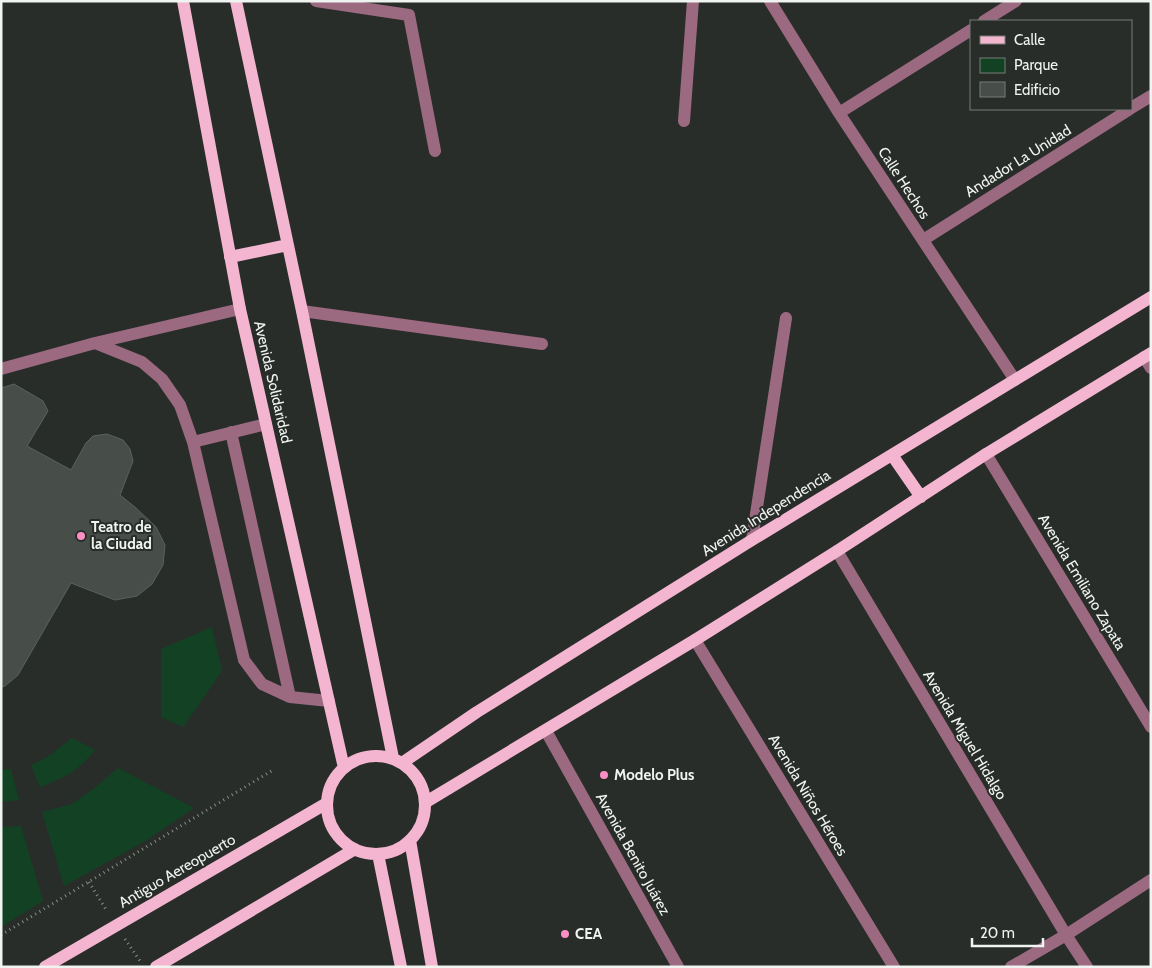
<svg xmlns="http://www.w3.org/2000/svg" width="1152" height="968" viewBox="0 0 1152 968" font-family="Cabin,sans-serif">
<rect width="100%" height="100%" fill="#282d29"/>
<path fill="#124223" d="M 212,627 L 222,671 L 183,727 L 161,717 L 161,649 Z
M 72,738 L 95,750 C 76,772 67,777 40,787 L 31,765 L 46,758 Z
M 118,768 L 194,808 L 147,840 L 64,886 L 42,812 L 72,804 L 96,787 Z
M 11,769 L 19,800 L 1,802 L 1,770 Z
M 21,826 L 43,901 L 1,927 L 1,827 Z"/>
<path fill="#474d48" stroke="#5b625d" d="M 14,384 L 43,401 L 48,411 L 27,446 L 71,470 L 86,443 L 93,436 L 107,434 L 123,440 L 130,449 L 133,461 L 120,495 L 136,508 L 156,527 L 165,545 L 163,565 L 152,584 L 137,596 L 115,600 L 71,583 L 18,675 L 5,686 L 1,687 L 1,388 Z"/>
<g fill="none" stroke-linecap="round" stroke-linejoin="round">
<path stroke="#898e8a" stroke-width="3" stroke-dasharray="1 4" stroke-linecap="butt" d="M 89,882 L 107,911
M 1,935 L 273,770
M 125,939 L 140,961"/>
<path stroke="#9b6980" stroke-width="12" d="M 316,1 L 409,15 L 435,151
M 770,1 L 839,113 L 1015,380
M 984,21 L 1016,1
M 1131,108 L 1151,96
M 839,113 L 971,30
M 684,121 L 693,1
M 923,240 L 1130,109
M 302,311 L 542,344
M 95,343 L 240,309
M 1144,357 L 1151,368
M 1,369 L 95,343 L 142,362 L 162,379 L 180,405 L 193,442 L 244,660 L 262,684 L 290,697 L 329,701
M 231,432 L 290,697
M 193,442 L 266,424
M 986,454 L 1151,727
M 752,540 L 786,318
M 837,551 L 1066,935 L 1087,967
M 695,640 L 894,967
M 546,731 L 678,967
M 1011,967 L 1066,935 L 1151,880"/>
<path stroke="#f4b5d1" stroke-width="12" d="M 183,1 L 240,309 L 344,768
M 236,1 L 302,311 L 393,758
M 230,257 L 288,245
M 892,455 L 921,497
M327 805a49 49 0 1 1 98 0a49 49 0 1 1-98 0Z
M 402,763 L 477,712 L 752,540 L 1151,297
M 426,802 L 695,640 L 837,551 L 986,454 L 1151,353
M 410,840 L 432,967
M 378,854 L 401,967
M 45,967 L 327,803
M 156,967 L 355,849"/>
</g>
<g fill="#fb8fc4" stroke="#282d29" stroke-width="2">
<circle cx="81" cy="536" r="5"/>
<circle cx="604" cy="775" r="5"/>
<circle cx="565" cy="934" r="5"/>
</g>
<g text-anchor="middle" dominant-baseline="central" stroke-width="4" stroke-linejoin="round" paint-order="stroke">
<g font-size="15" fill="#f0f4f0" stroke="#282d29">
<text transform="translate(1018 161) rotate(-32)">Andador La Unidad</text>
<text transform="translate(904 183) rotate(57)">Calle Hechos</text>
<text transform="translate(273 382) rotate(77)">Avenida Solidaridad</text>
<text transform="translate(766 513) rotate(-32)">Avenida Independencia</text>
<text transform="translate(1082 582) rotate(59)">Avenida Emiliano Zapata</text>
<text transform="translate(965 735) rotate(59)">Avenida Miguel Hidalgo</text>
<text transform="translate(808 795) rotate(59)">Avenida Niños Héroes</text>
<text transform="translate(633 854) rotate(61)">Avenida Benito Juárez</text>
<text transform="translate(177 871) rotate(-30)">Antiguo Aereopuerto</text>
</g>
<g font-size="15" font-weight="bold" fill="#f0f4f0" stroke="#282d29" text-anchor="start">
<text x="91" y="527">Teatro de<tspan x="91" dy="17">la Ciudad</tspan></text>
<text x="614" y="775">Modelo Plus</text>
<text x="575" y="934">CEA</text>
</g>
</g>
<rect width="1152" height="968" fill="none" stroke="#f0f4f0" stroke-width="5"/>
<rect x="970" y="20" width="162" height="90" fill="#282d29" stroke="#787d79"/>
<rect x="980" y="36" width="25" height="8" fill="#f4b5d1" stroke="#787d79"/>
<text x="1014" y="45" font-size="15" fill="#f0f4f0">Calle</text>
<rect x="980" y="58" width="25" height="15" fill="#124223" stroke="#787d79"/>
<text x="1014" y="70" font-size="15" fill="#f0f4f0">Parque</text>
<rect x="980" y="82" width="25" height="15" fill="#474d48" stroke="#787d79"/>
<text x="1014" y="95" font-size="15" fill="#f0f4f0">Edificio</text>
<path d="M972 938v8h71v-8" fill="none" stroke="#f0f4f0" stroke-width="2.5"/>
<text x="980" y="938" font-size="15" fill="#f0f4f0" stroke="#282d29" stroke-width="4" paint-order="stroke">20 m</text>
</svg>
